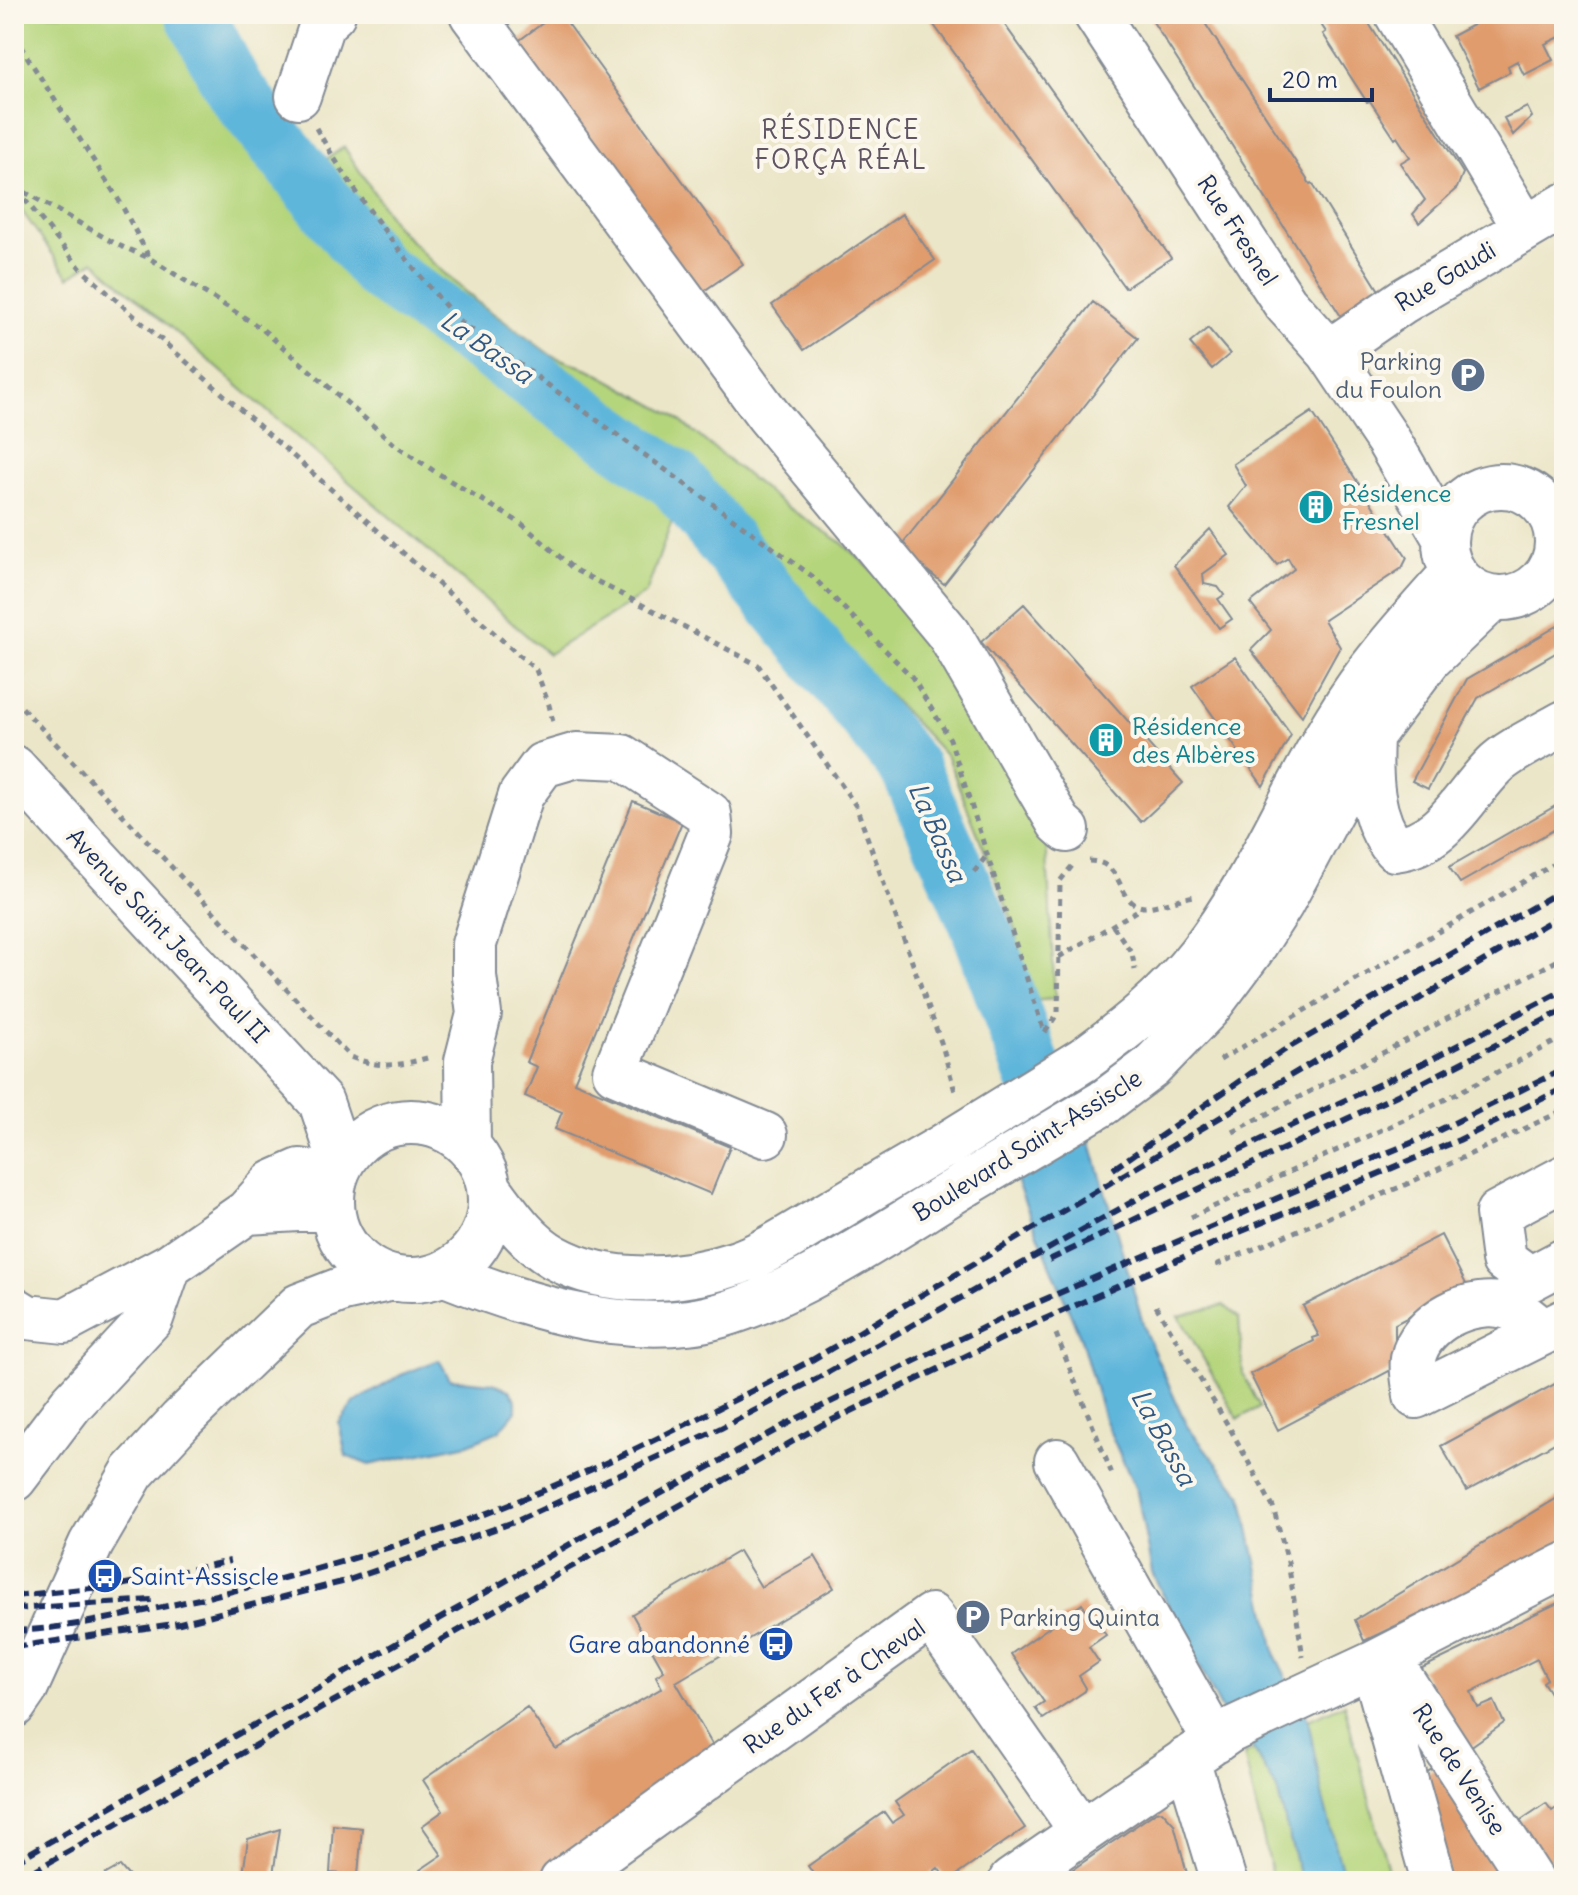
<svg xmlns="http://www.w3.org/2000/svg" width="1578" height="1895" viewBox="0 0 1578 1895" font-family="Delius,sans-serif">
<rect width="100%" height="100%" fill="#fbf7ec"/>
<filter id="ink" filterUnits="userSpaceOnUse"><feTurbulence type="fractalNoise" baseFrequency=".0125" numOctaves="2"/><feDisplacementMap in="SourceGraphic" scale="16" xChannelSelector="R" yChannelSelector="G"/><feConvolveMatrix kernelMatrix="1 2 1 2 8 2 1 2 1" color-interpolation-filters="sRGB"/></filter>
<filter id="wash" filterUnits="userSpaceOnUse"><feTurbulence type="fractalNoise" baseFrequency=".006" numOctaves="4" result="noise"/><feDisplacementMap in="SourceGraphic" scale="32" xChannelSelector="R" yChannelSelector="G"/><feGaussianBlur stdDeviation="1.8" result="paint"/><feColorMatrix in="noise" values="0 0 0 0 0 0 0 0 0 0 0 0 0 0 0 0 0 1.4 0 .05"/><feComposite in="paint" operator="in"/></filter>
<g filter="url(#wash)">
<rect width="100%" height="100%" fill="#ebe6c8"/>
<path fill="#b5d57c" stroke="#68826d" stroke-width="2" d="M 14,14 L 216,14 L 193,54 L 227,107 L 290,185 L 344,147 L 396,226 L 436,266 L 476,301 L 552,356 L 591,370 L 673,415 L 781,503 L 841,542 L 894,590 L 943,645 L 1046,837 L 1055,999 L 1030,1001 L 1013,922 L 947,757 L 687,479 L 646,593 L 548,654 L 94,261 L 69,277 L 14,200 Z
M 1224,1305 L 1239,1318 L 1243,1374 L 1260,1407 L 1238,1419 L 1179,1316 Z
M 1344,1704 L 1391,1881 L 1345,1881 L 1323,1799 L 1308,1720 Z
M 1254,1750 L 1277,1790 L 1301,1881 L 1277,1881 L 1272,1876 L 1244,1754 Z"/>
<path fill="#5eb6db" stroke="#3c729c" stroke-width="2" d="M 1070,1070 L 1146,1334 L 1187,1426 L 1242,1495 L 1276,1657 L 1308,1720 L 1323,1799 L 1345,1881 L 1301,1881 L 1277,1790 L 1254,1750 L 1221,1708 L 1152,1573 L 1137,1492 L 1104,1419 L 1081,1339 L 992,1122 Z
M 439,1360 L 450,1379 L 493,1383 L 509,1390 L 516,1400 L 516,1411 L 499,1431 L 468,1444 L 369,1465 L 346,1456 L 339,1423 L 354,1403 L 401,1375 Z"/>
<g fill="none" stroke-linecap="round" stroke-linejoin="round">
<path stroke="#5eb6db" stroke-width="60" d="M 195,14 L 234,89 L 378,270 L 676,481 L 909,767 L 979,923 L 1038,1085 L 1056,1145"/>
</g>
<g id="blocks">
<path fill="#e09c6d" d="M 555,14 L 561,14 L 743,264 L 695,297 L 513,45 Z
M 926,14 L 997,14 L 1171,258 L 1125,288 Z
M 1148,14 L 1199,14 L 1310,184 L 1312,183 L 1383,297 L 1344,321 Z
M 1314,14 L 1363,14 L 1463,173 L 1457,188 L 1419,223 L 1413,214 L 1425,200 L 1400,163 L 1410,157 L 1397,137 L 1395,139 L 1370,101 L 1367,102 L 1323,34 L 1326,32 Z
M 1493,14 L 1564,14 L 1564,35 L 1545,44 L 1553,60 L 1524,75 L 1517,61 L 1508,66 L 1510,72 L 1479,88 L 1452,36 Z
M 1527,107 L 1532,117 L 1513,135 L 1504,118 Z
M 902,214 L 935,260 L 804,350 L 772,305 Z
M 1093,302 L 1138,338 L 944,584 L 899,548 Z
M 1208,328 L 1230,354 L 1212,369 L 1190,343 Z
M 1312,412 L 1407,558 L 1402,568 L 1324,620 L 1340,647 L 1302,716 L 1251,650 L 1271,630 L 1250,603 L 1294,569 L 1288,558 L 1277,565 L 1229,507 L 1246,486 L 1233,464 Z
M 1210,529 L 1229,555 L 1203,574 L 1204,584 L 1218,587 L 1224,595 L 1218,599 L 1232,619 L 1219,628 L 1174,565 Z
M 1024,604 L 1183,783 L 1141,822 L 981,642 Z
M 1564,622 L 1564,648 L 1478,698 L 1428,789 L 1412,781 L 1467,679 Z
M 1235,657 L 1291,735 L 1263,786 L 1192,686 Z
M 633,801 L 682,822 L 574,1082 L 730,1147 L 711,1194 L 555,1129 L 562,1112 L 525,1096 L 537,1067 L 526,1062 Z
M 1564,801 L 1564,824 L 1460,883 L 1449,867 Z
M 1441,1235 L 1467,1286 L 1395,1324 L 1395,1368 L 1278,1430 L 1250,1374 L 1314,1341 L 1313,1338 L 1319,1336 L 1303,1306 Z
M 1564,1379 L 1564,1438 L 1467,1491 L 1441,1446 Z
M 1564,1494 L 1564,1545 L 1364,1641 L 1355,1620 Z
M 739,1551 L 761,1587 L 815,1556 L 834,1588 L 676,1682 L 716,1751 L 531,1881 L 428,1881 L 420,1870 L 442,1855 L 422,1826 L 443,1811 L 423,1780 L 527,1707 L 556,1749 L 662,1688 L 656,1676 L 664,1671 L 632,1614 Z
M 1564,1600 L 1564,1686 L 1550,1693 L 1543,1682 L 1547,1679 L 1537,1659 L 1471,1692 L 1478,1708 L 1494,1701 L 1504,1723 L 1470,1747 L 1420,1669 Z
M 1082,1604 L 1106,1635 L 1089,1647 L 1099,1662 L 1079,1676 L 1086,1688 L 1085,1691 L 1043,1719 L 1035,1708 L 1044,1702 L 1011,1654 Z
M 971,1749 L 1025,1828 L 948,1881 L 938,1868 L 929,1875 L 933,1881 L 818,1881 L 808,1866 L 884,1812 L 892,1823 L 904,1815 L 895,1802 Z
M 1443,1762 L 1520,1881 L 1450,1881 L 1423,1775 Z
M 1546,1803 L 1552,1811 L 1564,1803 L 1564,1881 L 1555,1881 L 1518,1822 Z
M 1162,1811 L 1174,1824 L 1189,1881 L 1056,1881 L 1156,1812 Z
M 333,1825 L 362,1828 L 358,1875 L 330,1873 Z
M 280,1829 L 272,1881 L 242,1881 L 248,1839 Z
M 120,1866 L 133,1881 L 94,1881 Z"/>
</g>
</g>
<g filter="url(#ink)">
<use href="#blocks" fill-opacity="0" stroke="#838a93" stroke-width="2"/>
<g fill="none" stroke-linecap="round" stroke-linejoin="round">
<defs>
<path id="minor" d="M 472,14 L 768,415 L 949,634 L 1059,823 L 1067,830
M 1096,14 L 1285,303 L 1329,352 L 1388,440 L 1445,538
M 1397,14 L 1525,228
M 298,96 L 322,24 L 333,14
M 1329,352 L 1403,301 L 1564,206
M1445 542a56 56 0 1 1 112 0a56 56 0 1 1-112 0Z
M 1371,738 C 1369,776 1370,819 1395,849 C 1444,843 1463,797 1494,766 C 1508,751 1545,734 1564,723
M 14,768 L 321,1102 L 341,1162
M 1083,1060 C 1126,1029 1166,997 1199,955 C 1256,883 1289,796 1337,719 C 1369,665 1413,618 1454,572
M 1103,1103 L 1151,1067 L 1207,1009 L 1252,949 L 1281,904 L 1371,736 L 1429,659 L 1493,598
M332 1201a79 79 0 1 1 158 0a79 79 0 1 1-158 0Z
M 468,1145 L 467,1061 L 479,1014 L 474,976 L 474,944 L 521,795 L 543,765 L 577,755 L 622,757 L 709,814 L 711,834 L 615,1072 L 765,1135
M 1564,1178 L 1498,1213 L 1504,1260 L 1530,1279 L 1564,1261
M 491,1191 C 509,1215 527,1242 554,1257 C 608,1287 680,1282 737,1263 C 766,1253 792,1235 818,1220 C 860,1195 902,1170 944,1146
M 332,1207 L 247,1212 L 273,1183 L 300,1171 L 335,1176
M 445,1274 C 521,1304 604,1331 688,1322 C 774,1312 891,1229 966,1184
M 14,1309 L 27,1317 L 65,1321 L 169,1266 L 247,1212
M 1544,1332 C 1533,1324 1520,1311 1508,1307 C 1472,1296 1420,1321 1413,1359 C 1411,1370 1415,1385 1416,1396 L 1564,1322
M 1057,1461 L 1215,1741
M 14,1479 L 71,1404 L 151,1318 L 169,1266
M 1387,1657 L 1532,1881
M 1373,1664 L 1434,1881
M 14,1705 L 25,1689 L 91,1544 L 133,1472 L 181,1420 L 299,1306 L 343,1289 L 393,1278
M 1187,1759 L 1224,1881
M 562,1881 L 931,1616 L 1082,1831
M 1011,1881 L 1229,1731 L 1373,1664 L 1564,1566"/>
</defs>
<use href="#minor" stroke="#838a93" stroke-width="48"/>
<path stroke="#838a93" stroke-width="5" stroke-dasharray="6 6" stroke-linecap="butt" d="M 14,36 L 120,202 L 149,257
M 316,128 C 356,197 405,260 457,319 L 812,576 L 912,677 L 950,739 L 1044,1032
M 14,186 L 118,245 L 149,258 L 261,328 L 393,443 L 434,471 L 522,524 L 575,570 L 758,665 L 856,806 L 942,1045 L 956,1095
M 17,190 L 81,269 L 536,670 L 549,705 L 553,722
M 14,699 L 350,1057 C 384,1069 397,1066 431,1057
M 1089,861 C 1126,861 1116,906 1145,907 C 1155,907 1181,898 1195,896
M 974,872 L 987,855
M 1113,926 L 1132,953 L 1135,970
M 1059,957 L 1143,907
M 1045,1032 L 1058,1013 L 1060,881 L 1072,866
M 1220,1060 L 1564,858
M 1233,1132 L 1564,957
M 1191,1217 L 1425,1110 L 1564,1037
M 1216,1265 L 1407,1184 L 1564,1110
M 1156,1306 L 1232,1432 L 1273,1507 L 1288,1562 L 1303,1657
M 1056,1334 L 1112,1474"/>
<use href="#minor" stroke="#fff" stroke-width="44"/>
<path stroke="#1b2f5e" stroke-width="6" stroke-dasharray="12 6" stroke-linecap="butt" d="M 1113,1169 L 1283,1051 L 1564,889
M 1049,1260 L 1414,1087 L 1564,1010
M 14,1596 L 121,1585 L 230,1561
M 14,1609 L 153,1600
M 14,1631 C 76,1628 138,1612 199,1599 C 289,1578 379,1553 466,1521 C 586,1477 700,1418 812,1360 L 1564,913
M 14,1647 L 180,1623 L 346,1581 L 517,1521 L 721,1428 L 816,1379 L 1148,1193 L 1422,1064 L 1564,990
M 14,1862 L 595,1530 L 796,1419 L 1011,1314 L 1287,1194 L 1421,1139 L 1564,1069
M 16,1881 L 820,1426 L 1020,1330 L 1242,1231 L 1459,1140 L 1564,1088"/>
<defs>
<path id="minor-bridge" d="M 944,1146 L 1083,1060
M 966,1184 L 1103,1103"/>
</defs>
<use href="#minor-bridge" stroke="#838a93" stroke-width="48" stroke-linecap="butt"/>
<use href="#minor-bridge" stroke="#fff" stroke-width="44"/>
</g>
</g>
<defs>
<symbol id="parking-disc" viewBox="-11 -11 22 22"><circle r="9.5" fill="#5c6f8a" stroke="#fbf7ec"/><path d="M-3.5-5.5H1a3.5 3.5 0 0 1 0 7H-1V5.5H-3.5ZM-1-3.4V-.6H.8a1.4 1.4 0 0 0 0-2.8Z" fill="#fff"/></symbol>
<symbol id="building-disc" viewBox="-11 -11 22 22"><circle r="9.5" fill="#0f9aa8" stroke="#fbf7ec"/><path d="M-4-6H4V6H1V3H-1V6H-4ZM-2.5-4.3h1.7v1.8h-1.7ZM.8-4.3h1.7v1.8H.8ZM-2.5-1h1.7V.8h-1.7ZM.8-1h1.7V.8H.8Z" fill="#fff"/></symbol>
<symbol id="bus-disc" viewBox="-11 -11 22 22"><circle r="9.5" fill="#1a4fb4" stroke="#fbf7ec"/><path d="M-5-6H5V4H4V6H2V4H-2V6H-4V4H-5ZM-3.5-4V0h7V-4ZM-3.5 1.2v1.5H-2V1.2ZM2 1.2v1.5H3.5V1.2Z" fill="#fff"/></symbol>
</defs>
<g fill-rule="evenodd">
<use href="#parking-disc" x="1448" y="355" width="40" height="40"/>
<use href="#building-disc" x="1296" y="487" width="40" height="40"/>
<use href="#building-disc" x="1086" y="720" width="40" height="40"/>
<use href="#bus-disc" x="85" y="1556" width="40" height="40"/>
<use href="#parking-disc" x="953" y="1597" width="40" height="40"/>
<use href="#bus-disc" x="756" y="1624" width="40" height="40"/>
</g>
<g text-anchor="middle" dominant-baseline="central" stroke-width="8" stroke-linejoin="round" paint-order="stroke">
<g font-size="24" fill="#1b2f5e" stroke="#fbf7ec">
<text transform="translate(1238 230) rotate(57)">Rue Fresnel</text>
<text transform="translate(1445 276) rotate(-31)">Rue Gaudi</text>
<text transform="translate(168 935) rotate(47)">Avenue Saint Jean-Paul II</text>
<text transform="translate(1027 1145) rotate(-32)">Boulevard Saint-Assiscle</text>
<text transform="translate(834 1686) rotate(-35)">Rue du Fer à Cheval</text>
<text transform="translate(1460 1769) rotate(57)">Rue de Venise</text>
</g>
<g font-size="24" fill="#4e5e75" stroke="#fbf7ec" text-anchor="end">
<text x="1442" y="361">Parking<tspan x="1442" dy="28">du Foulon</tspan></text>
<text x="999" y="1617" text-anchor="start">Parking Quinta</text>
</g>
<g font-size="24" fill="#0d838f" stroke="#fbf7ec" text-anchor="start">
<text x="1342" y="493">Résidence<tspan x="1342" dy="28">Fresnel</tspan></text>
<text x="1132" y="726">Résidence<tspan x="1132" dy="28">des Albères</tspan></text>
</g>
<g font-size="24" fill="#164399" stroke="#fbf7ec" text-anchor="start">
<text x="131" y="1576">Saint-Assiscle</text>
<text x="750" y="1644" text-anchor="end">Gare abandonné</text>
</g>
<g font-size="26" letter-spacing="2" fill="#605563" stroke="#fbf7ec">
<text x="841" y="129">RÉSIDENCE<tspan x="841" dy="30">FORÇA RÉAL</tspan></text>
</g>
<g font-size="26" font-style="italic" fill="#2f5884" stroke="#fbf7ec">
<text transform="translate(487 347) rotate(35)">La Bassa</text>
<text transform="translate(938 832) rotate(66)">La Bassa</text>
<text transform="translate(1164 1437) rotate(61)">La Bassa</text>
</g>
</g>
<rect width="1578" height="1895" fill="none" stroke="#fbf7ec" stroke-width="48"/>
<path d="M1270 88v12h102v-12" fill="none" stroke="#1b2f5e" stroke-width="4"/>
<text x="1282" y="88" font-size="24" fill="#1b2f5e" stroke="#fbf7ec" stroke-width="6" paint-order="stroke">20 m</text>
</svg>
